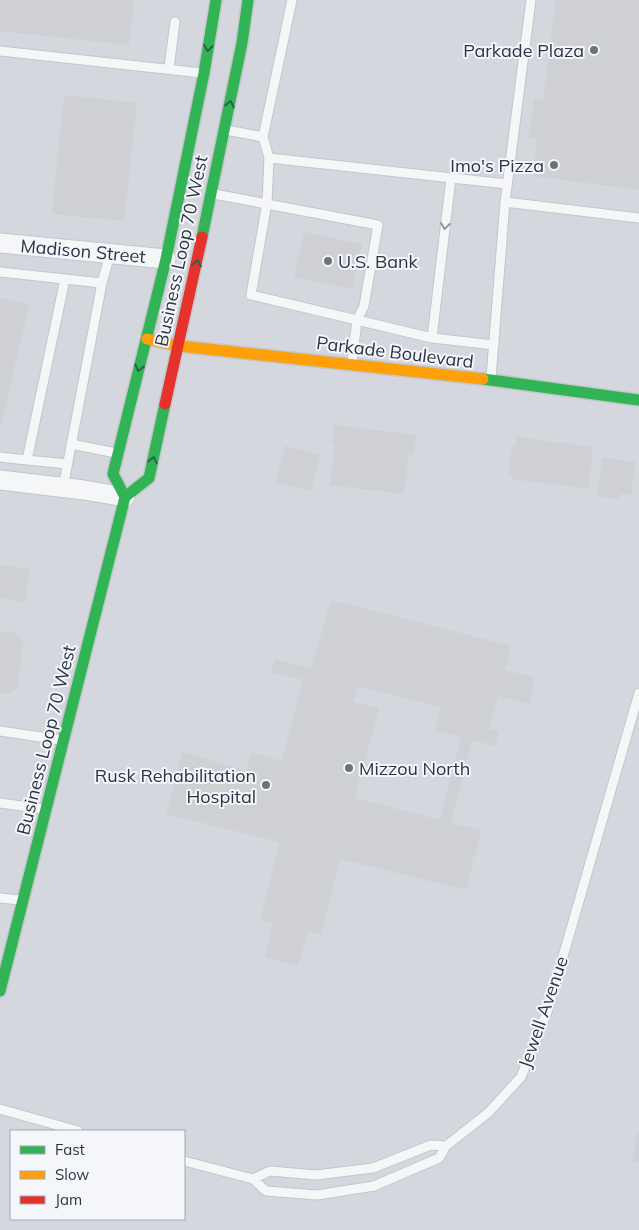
<svg xmlns="http://www.w3.org/2000/svg" width="639" height="1230" viewBox="0 0 639 1230" font-family="Mulish,sans-serif">
<rect width="100%" height="100%" fill="#e6e8ea"/>
<path fill="#d4d7dd" fill-rule="evenodd" d="M 0,0 L 639,0 L 639,1230 L 0,1230 ZM 11,1131 L 184,1131 L 184,1219 L 11,1219 Z"/>
<path fill="#ced0d3" fill-rule="evenodd" d="M 0,0 L 134,0 L 129,45 L 0,31 Z
M 556,0 L 639,0 L 639,190 L 533,176 L 537,139 L 529,138 L 534,100 L 543,101 Z
M 64,95 L 137,103 L 124,221 L 52,214 Z
M 304,232 L 362,244 L 352,289 L 294,277 Z
M 0,298 L 29,305 L 1,426 L 0,426 Z
M 334,425 L 416,435 L 414,455 L 409,454 L 404,494 L 330,485 L 335,444 L 332,443 Z
M 517,437 L 593,447 L 588,489 L 512,479 L 512,474 L 508,474 L 512,446 L 516,446 Z
M 285,446 L 320,455 L 311,491 L 276,482 Z
M 602,458 L 635,462 L 631,495 L 622,494 L 617,499 L 597,496 Z
M 0,565 L 30,569 L 25,602 L 0,598 Z
M 331,600 L 511,646 L 505,670 L 535,678 L 529,704 L 498,696 L 489,729 L 499,731 L 495,746 L 472,740 L 451,823 L 481,830 L 475,858 L 472,857 L 471,863 L 473,863 L 466,890 L 340,859 L 321,935 L 308,932 L 298,966 L 265,957 L 273,923 L 260,920 L 280,842 L 166,814 L 182,752 L 246,771 L 251,752 L 282,761 L 303,680 L 271,672 L 275,659 L 311,669 ZM 358,686 L 441,707 L 435,730 L 461,737 L 440,820 L 355,798 L 379,708 L 353,702 Z
M 0,631 L 16,633 L 23,641 L 18,687 L 8,694 L 0,693 Z
M 638,1133 L 639,1133 L 639,1162 L 632,1160 Z"/>
<g fill="none" stroke-linecap="round" stroke-linejoin="round">
<defs>
<path id="lane" d="M 0,51 L 202,73
M 169,68 L 175,22
M 226,130 L 263,137 L 269,158 L 507,184
M 263,137 L 292,0
M 269,158 L 267,203 L 251,295 L 357,320 L 352,363
M 214,194 L 378,225 L 364,306 L 357,320 L 432,338 L 494,345
M 505,202 L 639,218
M 0,272 L 65,279
M 432,338 L 451,178
M 491,378 L 505,202 L 531,0
M 71,444 L 116,453
M 0,457 L 27,460
M 67,464 L 27,460 L 65,279 L 102,283
M 63,488 L 102,283 L 110,254
M 0,731 L 61,740
M 0,803 L 43,809
M 0,898 L 20,900
M 0,1109 L 78,1131
M 184,1161 L 253,1179 L 266,1191 L 317,1195 L 374,1186 L 439,1158 L 446,1146 L 488,1113 L 521,1077 L 547,1012 L 639,693
M 253,1179 L 270,1171 L 316,1175 L 373,1168 L 431,1145 L 446,1146"/>
<path id="street" d="M 0,243 L 166,259
M 0,480 L 84,490 L 125,497"/>
<path id="fast" d="M 202,237 L 242,43 L 248,0
M 483,379 L 639,400
M 125,497 L 113,474 L 166,259 L 204,73 L 216,0
M 0,991 L 125,497 L 149,478 L 165,404"/>
<path id="slow" d="M 147,339 L 179,346 L 483,379"/>
<path id="jam" d="M 165,404 L 202,237"/>
</defs>
<use href="#lane" stroke="#c4c6c8" stroke-width="11"/>
<use href="#street" stroke="#c4c6c8" stroke-width="21"/>
<use href="#fast" stroke="#c4c6c8" stroke-width="14"/>
<use href="#slow" stroke="#c4c6c8" stroke-width="14"/>
<use href="#jam" stroke="#c4c6c8" stroke-width="14"/>
<use href="#lane" stroke="#f5f6f7" stroke-width="9"/>
<use href="#street" stroke="#f5f6f7" stroke-width="19"/>
<use href="#fast" stroke="#30b455" stroke-width="11"/>
<use href="#slow" stroke="#ff9f0a" stroke-width="11"/>
<use href="#jam" stroke="#e5322d" stroke-width="11"/>
</g>
<defs><path id="oneway-chevron" d="M-2-3.5L2.5 0L-2 3.5" fill="none" stroke-width="1.6" stroke-linecap="round" stroke-linejoin="round" transform="scale(1.25)"/></defs>
<g stroke="#2d614b">
<use href="#oneway-chevron" transform="translate(208 48) rotate(98)"/>
<use href="#oneway-chevron" transform="translate(230 104) rotate(-78)"/>
<use href="#oneway-chevron" transform="translate(197 263) rotate(-78)"/>
<use href="#oneway-chevron" transform="translate(139 368) rotate(104)"/>
<use href="#oneway-chevron" transform="translate(153 460) rotate(-77)"/>
</g>
<use stroke="#90959e" href="#oneway-chevron" transform="translate(445 226) rotate(97)"/>
<g fill="#6c737f" stroke="#f4f6f9" stroke-width="2">
<circle cx="594" cy="50" r="5"/>
<circle cx="554" cy="165" r="5"/>
<circle cx="328" cy="261" r="5"/>
<circle cx="349" cy="768" r="5"/>
<circle cx="266" cy="785" r="5"/>
</g>
<g text-anchor="middle" dominant-baseline="central" stroke-width="4" stroke-linejoin="round" paint-order="stroke">
<g font-size="18" fill="#2b3445" stroke="#f4f6f9" text-anchor="end">
<text x="584" y="50">Parkade Plaza</text>
<text x="544" y="165">Imo's Pizza</text>
<text x="338" y="261" text-anchor="start">U.S. Bank</text>
<text x="359" y="768" text-anchor="start">Mizzou North</text>
<text x="256" y="775">Rusk Rehabilitation<tspan x="256" dy="21">Hospital</tspan></text>
</g>
<g font-size="18" fill="#2b3445" stroke="#f4f6f9">
<text transform="translate(83 251) rotate(5)">Madison Street</text>
<text transform="translate(181 251) rotate(-78)">Business Loop 70 West</text>
<text transform="translate(395 352) rotate(7)">Parkade Boulevard</text>
<text transform="translate(46 740) rotate(-76)">Business Loop 70 West</text>
<text transform="translate(543 1012) rotate(-71)">Jewell Avenue</text>
</g>
</g>
<rect x="10" y="1130" width="175" height="90" fill="#f4f6f9" stroke="#a4a8b1"/>
<rect x="20" y="1146" width="25" height="8" fill="#30b455" stroke="#a4a8b1"/>
<text x="55" y="1155" font-size="15" fill="#2b3445">Fast</text>
<rect x="20" y="1171" width="25" height="8" fill="#ff9f0a" stroke="#a4a8b1"/>
<text x="55" y="1180" font-size="15" fill="#2b3445">Slow</text>
<rect x="20" y="1196" width="25" height="8" fill="#e5322d" stroke="#a4a8b1"/>
<text x="55" y="1205" font-size="15" fill="#2b3445">Jam</text>
</svg>
